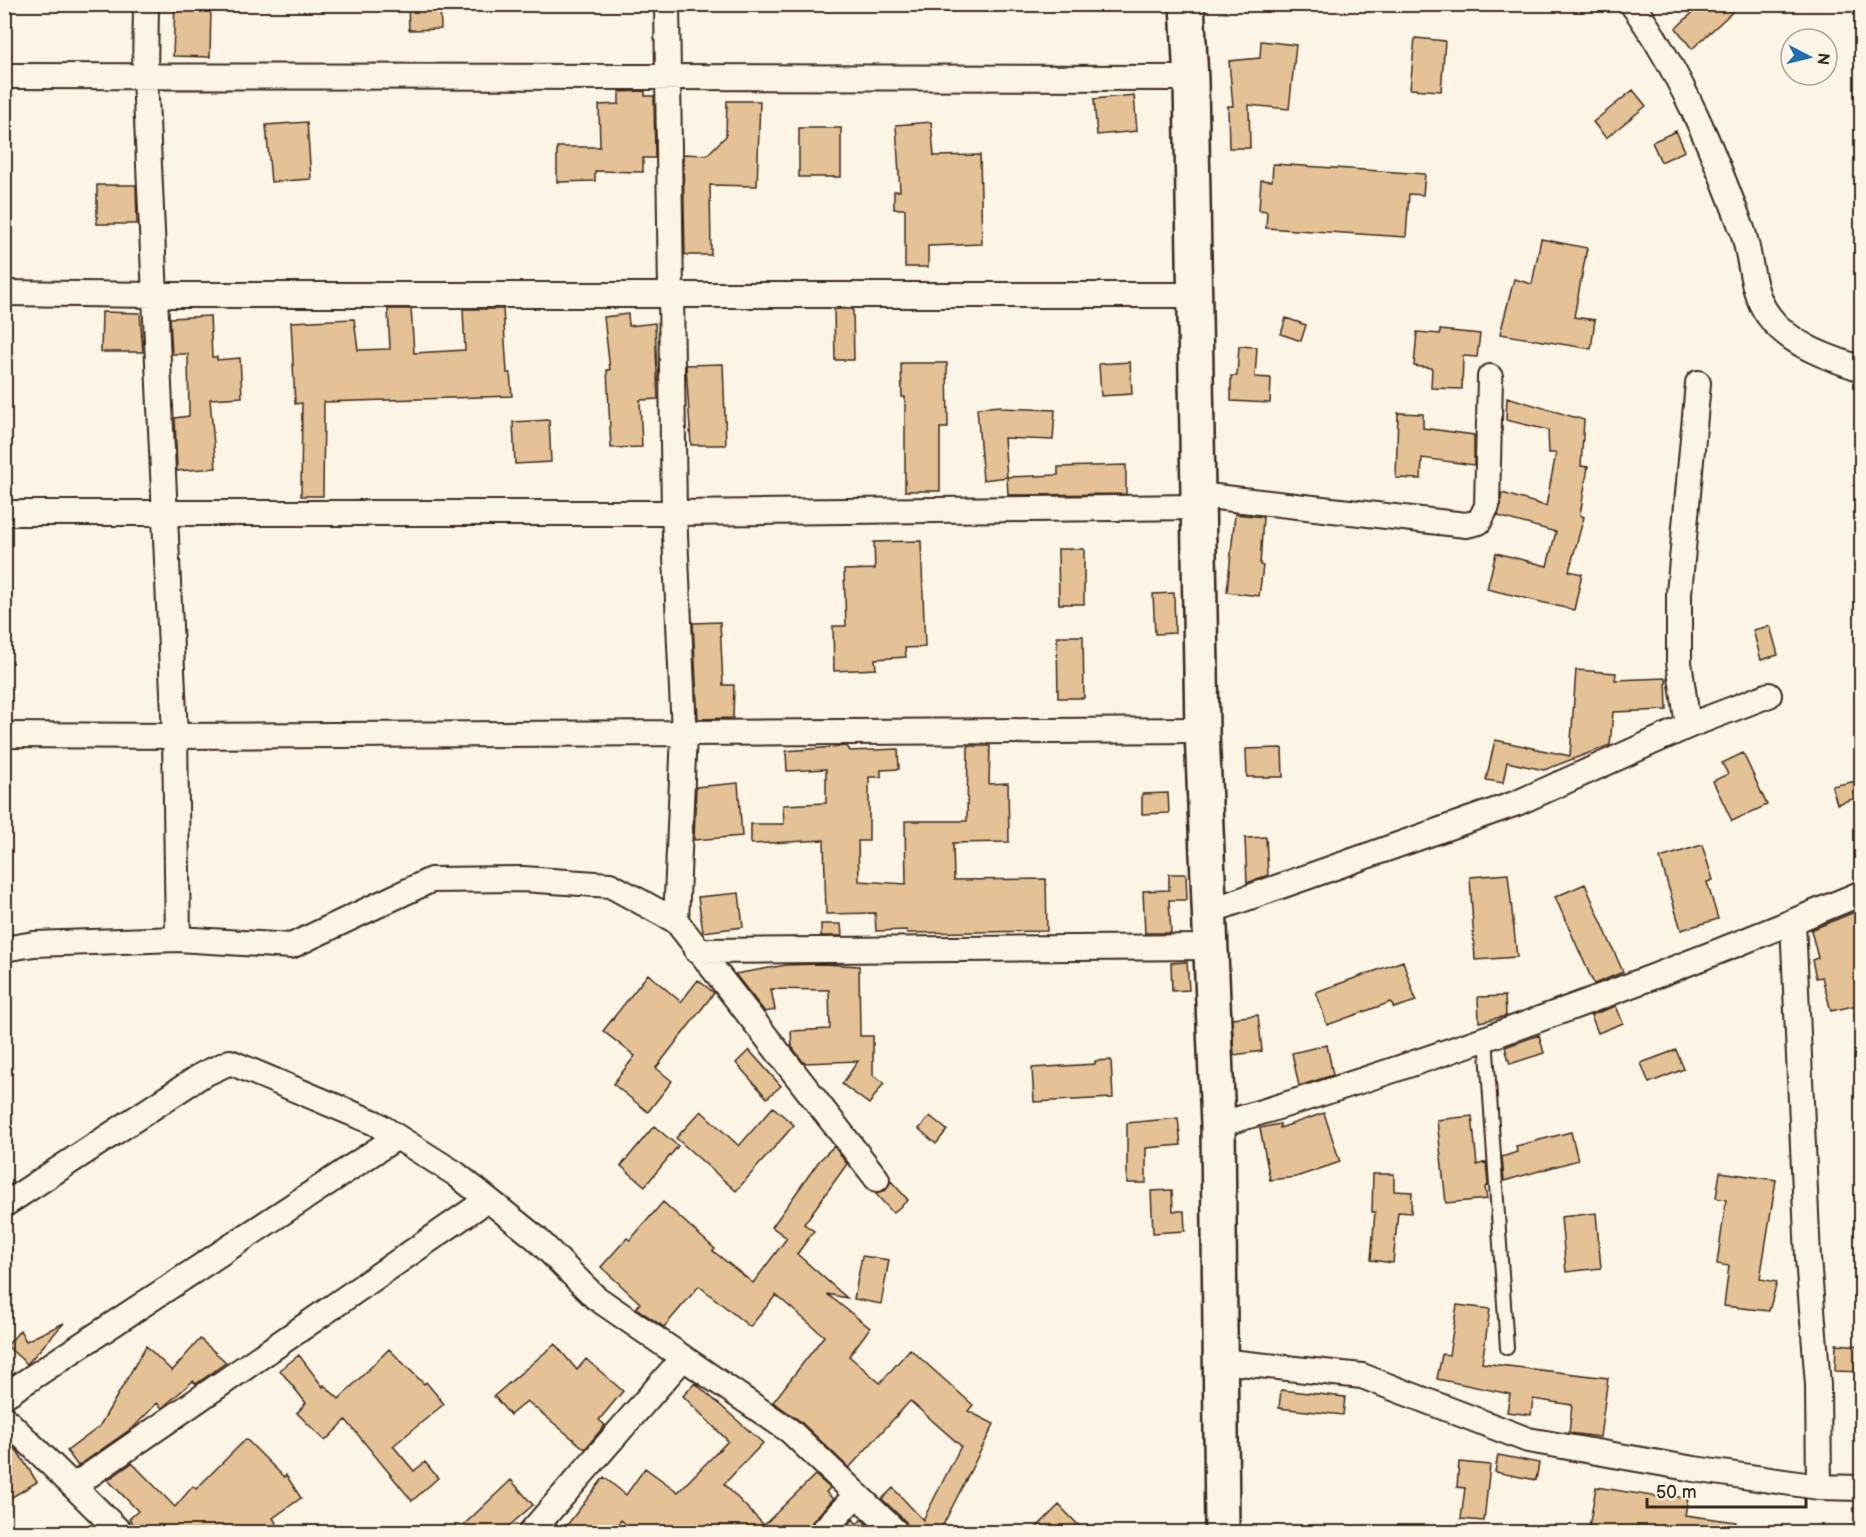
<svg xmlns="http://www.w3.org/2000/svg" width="1866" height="1537" viewBox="0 0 1866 1537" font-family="'Balsamiq Sans',sans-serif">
<rect width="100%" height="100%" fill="#fcf5e5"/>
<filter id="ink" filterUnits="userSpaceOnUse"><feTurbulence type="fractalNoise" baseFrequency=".0167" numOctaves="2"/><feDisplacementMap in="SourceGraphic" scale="12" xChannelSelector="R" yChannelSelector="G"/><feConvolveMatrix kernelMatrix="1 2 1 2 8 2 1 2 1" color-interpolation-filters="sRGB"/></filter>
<g filter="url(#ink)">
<path fill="#e5c296" stroke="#3b2a1e" stroke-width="1.5" d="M 175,4 L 211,4 L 210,57 L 173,56 Z
M 408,4 L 440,4 L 441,29 L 409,30 Z
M 1702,4 L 1741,4 L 1692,49 L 1676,28 Z
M 1415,38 L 1445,41 L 1441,91 L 1410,89 Z
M 1261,41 L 1296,45 L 1289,109 L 1249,105 L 1250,148 L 1229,148 L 1228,106 L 1233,106 L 1229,61 L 1260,58 Z
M 1633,90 L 1646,106 L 1606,138 L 1593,122 Z
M 645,91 L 645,96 L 654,96 L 655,158 L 643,158 L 643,172 L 595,171 L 595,181 L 557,182 L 557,147 L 600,147 L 599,105 L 619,104 L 619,92 Z
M 1134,95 L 1137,131 L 1097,135 L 1094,99 Z
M 727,101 L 760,101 L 757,186 L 710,185 L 711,255 L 685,255 L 683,154 L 707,155 L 726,136 Z
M 307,122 L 311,179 L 271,182 L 266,125 Z
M 931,122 L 934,156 L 980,155 L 982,244 L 928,246 L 928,267 L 905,267 L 905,209 L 894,209 L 894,191 L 900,191 L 896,125 Z
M 799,128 L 841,128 L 841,177 L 799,177 Z
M 1676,131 L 1685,151 L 1661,162 L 1652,142 Z
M 1273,164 L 1425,174 L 1423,195 L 1409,194 L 1406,237 L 1266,228 L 1267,211 L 1259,210 L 1261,180 L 1272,181 Z
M 97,185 L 136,185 L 137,224 L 97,224 Z
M 1541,239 L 1587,248 L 1574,317 L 1595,320 L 1591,349 L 1500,334 L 1514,279 L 1532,284 Z
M 388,309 L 411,309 L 414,353 L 465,350 L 463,309 L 503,309 L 507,373 L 510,373 L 512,396 L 324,402 L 323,496 L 301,496 L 302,403 L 295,404 L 291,322 L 354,319 L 358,350 L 390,349 Z
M 834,309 L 853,309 L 854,360 L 835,360 Z
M 102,312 L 140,313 L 143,352 L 101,352 Z
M 628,314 L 629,326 L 655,323 L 658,399 L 640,400 L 642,447 L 611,448 L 607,370 L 610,370 L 604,317 Z
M 210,316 L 212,357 L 217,357 L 217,360 L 240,358 L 242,397 L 210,399 L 216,468 L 177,471 L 175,418 L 189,416 L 188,354 L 172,354 L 170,318 Z
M 1286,318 L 1306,325 L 1301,341 L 1281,334 Z
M 1440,330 L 1480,334 L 1477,357 L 1463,356 L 1462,389 L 1431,388 L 1432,368 L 1414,366 L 1417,332 L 1440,334 Z
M 1239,346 L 1257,347 L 1255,377 L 1271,378 L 1270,403 L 1231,401 L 1231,376 L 1237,376 Z
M 1130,362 L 1132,394 L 1101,396 L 1099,364 Z
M 901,363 L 947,363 L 948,428 L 940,428 L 940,491 L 905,491 L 905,397 L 902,397 Z
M 723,364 L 726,445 L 691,445 L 686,365 Z
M 1507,397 L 1584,420 L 1581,466 L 1588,467 L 1580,515 L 1584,517 L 1569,571 L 1582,574 L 1574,610 L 1487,589 L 1496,553 L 1547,566 L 1556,532 L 1498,516 L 1502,493 L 1546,506 L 1556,453 L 1549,453 L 1548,430 L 1506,420 Z
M 1001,406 L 1001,408 L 1055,410 L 1053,440 L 1004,438 L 1007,477 L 983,480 L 977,408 Z
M 1398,413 L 1423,414 L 1423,428 L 1474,435 L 1474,465 L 1422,458 L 1421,479 L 1396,478 Z
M 549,420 L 551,462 L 515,464 L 513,422 Z
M 1126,465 L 1126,494 L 1008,495 L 1007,477 L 1058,475 L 1058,467 Z
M 1235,514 L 1263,517 L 1260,565 L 1263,566 L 1259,596 L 1227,592 Z
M 921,541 L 925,647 L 905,648 L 906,657 L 875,659 L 876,669 L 834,671 L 833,626 L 846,626 L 844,570 L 875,569 L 874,542 Z
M 1058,549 L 1084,549 L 1084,604 L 1059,604 Z
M 1174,593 L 1175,633 L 1155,634 L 1153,594 Z
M 720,622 L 723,685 L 734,685 L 733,718 L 698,719 L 693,623 Z
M 1770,626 L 1778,655 L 1761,660 L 1753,630 Z
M 1057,636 L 1083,636 L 1084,698 L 1058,698 Z
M 1576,670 L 1616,673 L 1615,680 L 1666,678 L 1667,710 L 1613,712 L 1610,745 L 1544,770 L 1507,762 L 1503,783 L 1486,780 L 1495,740 L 1570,756 Z
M 847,746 L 850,751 L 898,749 L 899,769 L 881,770 L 881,777 L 869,777 L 869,841 L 858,841 L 859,881 L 906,884 L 905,821 L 967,821 L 968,746 L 990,746 L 989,784 L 1008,783 L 1009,842 L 953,843 L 954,880 L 1046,879 L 1047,931 L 907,933 L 907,930 L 876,931 L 875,913 L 826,914 L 824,840 L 751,844 L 751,824 L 784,824 L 783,805 L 826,803 L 826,769 L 787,771 L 786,751 Z
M 1282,748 L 1283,777 L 1247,777 L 1246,749 Z
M 1743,753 L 1767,805 L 1732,821 L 1713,781 L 1728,774 L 1722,763 Z
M 1862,780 L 1862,796 L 1837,804 L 1832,786 Z
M 738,783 L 742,836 L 694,840 L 696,787 Z
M 1168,793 L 1169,813 L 1142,814 L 1142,794 Z
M 1266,837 L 1268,875 L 1247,883 L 1245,838 Z
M 1702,845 L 1713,880 L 1707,882 L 1718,919 L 1681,930 L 1660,858 Z
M 1169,874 L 1186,874 L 1187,900 L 1169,900 L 1171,933 L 1145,933 L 1143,891 L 1169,890 Z
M 1508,874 L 1517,957 L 1475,960 L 1470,877 Z
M 1585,884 L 1623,972 L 1594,984 L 1555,897 Z
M 739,893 L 743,927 L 703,932 L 698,897 Z
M 1862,909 L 1862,1004 L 1831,1011 L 1822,977 L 1816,978 L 1812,960 L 1818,958 L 1811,930 Z
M 821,924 L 841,924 L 842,936 L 821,936 Z
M 1403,961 L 1416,1001 L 1394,1008 L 1391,1002 L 1327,1025 L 1316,992 Z
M 1187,962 L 1189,990 L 1172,991 L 1171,963 Z
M 822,964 L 859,966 L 860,1036 L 873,1036 L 873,1075 L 884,1083 L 869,1104 L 842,1084 L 858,1061 L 804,1063 L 792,1047 L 791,1031 L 830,1029 L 829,990 L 771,989 L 775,1010 L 765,1012 L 735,974 L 786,965 Z
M 648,974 L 681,1002 L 698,980 L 714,993 L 656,1068 L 672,1081 L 648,1112 L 613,1084 L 635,1056 L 603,1031 Z
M 1505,996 L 1506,1016 L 1479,1022 L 1478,997 Z
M 1616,1006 L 1623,1023 L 1598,1033 L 1591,1015 Z
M 1258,1015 L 1262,1051 L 1234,1055 L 1232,1018 Z
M 1539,1035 L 1544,1053 L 1510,1064 L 1505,1047 Z
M 1327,1045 L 1333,1075 L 1299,1086 L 1292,1053 Z
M 749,1050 L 781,1086 L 767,1098 L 736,1063 Z
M 1676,1050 L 1684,1069 L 1649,1083 L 1641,1063 Z
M 1111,1060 L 1113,1098 L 1034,1102 L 1032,1068 L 1095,1064 L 1095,1061 Z
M 773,1107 L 794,1125 L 736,1191 L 676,1138 L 701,1111 L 739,1146 Z
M 1324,1113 L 1340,1162 L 1296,1177 L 1270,1180 L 1260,1128 L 1280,1124 L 1280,1128 Z
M 930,1116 L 947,1130 L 936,1144 L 919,1129 Z
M 1472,1116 L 1477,1165 L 1486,1162 L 1488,1186 L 1485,1187 L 1487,1199 L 1446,1203 L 1437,1120 Z
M 1178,1118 L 1181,1145 L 1146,1148 L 1146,1183 L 1127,1183 L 1127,1123 Z
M 654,1126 L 678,1146 L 645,1186 L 621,1166 Z
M 1571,1132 L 1578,1160 L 1504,1181 L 1502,1157 L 1517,1152 L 1516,1146 Z
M 834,1146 L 847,1164 L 804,1224 L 814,1231 L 797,1254 L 847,1298 L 827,1294 L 870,1328 L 849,1356 L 880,1383 L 910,1349 L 973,1405 L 968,1411 L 994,1424 L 939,1533 L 910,1533 L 906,1522 L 882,1499 L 893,1488 L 923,1520 L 961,1446 L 910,1401 L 849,1468 L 800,1421 L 773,1402 L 824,1336 L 776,1295 L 750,1327 L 699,1286 L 664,1327 L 636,1308 L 640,1303 L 601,1267 L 627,1238 L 630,1240 L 663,1202 L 715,1249 L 713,1251 L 753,1283 L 787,1238 L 772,1227 L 819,1161 Z
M 1720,1172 L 1776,1180 L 1760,1279 L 1777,1282 L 1769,1311 L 1724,1306 L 1729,1266 L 1717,1264 L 1726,1200 L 1716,1198 Z
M 1373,1174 L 1394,1174 L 1394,1191 L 1412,1192 L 1411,1213 L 1398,1212 L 1393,1263 L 1371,1260 L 1375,1212 L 1372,1212 Z
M 891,1181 L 908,1200 L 893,1213 L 875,1193 L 886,1190 Z
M 1172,1190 L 1173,1211 L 1184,1211 L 1185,1231 L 1153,1233 L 1151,1191 Z
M 1596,1213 L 1601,1268 L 1566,1272 L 1561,1217 Z
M 862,1256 L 889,1260 L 881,1304 L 854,1299 Z
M 1457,1305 L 1490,1309 L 1482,1363 L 1608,1378 L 1600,1437 L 1569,1433 L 1572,1405 L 1533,1399 L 1531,1415 L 1507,1412 L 1510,1394 L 1437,1379 L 1442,1354 L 1449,1355 Z
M 64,1323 L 27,1364 L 7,1346 L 20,1330 L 26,1341 Z
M 200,1339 L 226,1362 L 224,1364 L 196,1384 L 193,1381 L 162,1408 L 157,1403 L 135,1426 L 78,1466 L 67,1451 L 99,1427 L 146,1346 L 172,1371 Z
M 555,1344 L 577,1370 L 586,1359 L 623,1391 L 599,1420 L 605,1425 L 585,1449 L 527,1401 L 510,1415 L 494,1396 Z
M 1836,1344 L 1862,1346 L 1862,1372 L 1835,1371 Z
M 389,1349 L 424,1384 L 426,1382 L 444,1404 L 393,1446 L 414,1471 L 425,1462 L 438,1478 L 412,1501 L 346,1420 L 325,1441 L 297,1413 L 306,1403 L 280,1370 L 299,1355 L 323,1387 L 324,1385 L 339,1399 Z
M 695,1383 L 763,1443 L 724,1484 L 764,1525 L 815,1475 L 830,1488 L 826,1492 L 833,1499 L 812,1522 L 808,1533 L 636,1533 L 621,1520 L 612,1533 L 561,1533 L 604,1477 L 626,1495 L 645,1468 L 678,1492 L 728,1441 L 683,1396 Z
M 1281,1390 L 1345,1397 L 1343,1415 L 1279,1408 Z
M 4,1438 L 18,1452 L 37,1482 L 4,1502 Z
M 246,1439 L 284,1477 L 286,1475 L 301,1498 L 273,1518 L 282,1533 L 142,1533 L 129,1519 L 138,1511 L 108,1480 L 132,1463 L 175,1507 L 193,1486 L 196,1489 Z
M 1498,1455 L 1539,1463 L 1536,1480 L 1495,1472 Z
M 1459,1462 L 1490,1465 L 1484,1521 L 1461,1519 L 1465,1488 L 1457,1487 Z
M 511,1480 L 533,1505 L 501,1533 L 455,1533 Z
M 1596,1487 L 1658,1497 L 1659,1493 L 1688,1499 L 1685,1515 L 1736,1522 L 1735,1533 L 1588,1533 Z
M 1059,1505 L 1086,1533 L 1031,1533 Z
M 853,1519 L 857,1524 L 862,1519 L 874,1533 L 841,1533 Z"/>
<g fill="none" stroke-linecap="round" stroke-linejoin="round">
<defs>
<path id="lane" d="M 1486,1037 L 1507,1348"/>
<path id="street" d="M 146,4 L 145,77 L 175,736 L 178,939
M 667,4 L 674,513 L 684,733 L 676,921
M 1632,4 C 1681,73 1713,150 1742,229 C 1752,257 1750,291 1768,315 C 1789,345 1829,358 1862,369
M 4,76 L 1191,78
M 4,293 L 155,295 L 1195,295
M 1198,495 L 1466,525 L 1479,522 L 1487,506 L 1490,377
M 4,513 L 674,513 L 1199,507
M 1688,726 L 1679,662 L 1679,593 L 1698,383
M 4,735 L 175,736 L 1202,730
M 1210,911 L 1517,803 L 1688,726 L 1769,695
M 1793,922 L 1808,1258 L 1818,1385 L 1819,1487
M 4,949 L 34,944 L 178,939 L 291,946 L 431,880 L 523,879 L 610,885 L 676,921 L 877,1179
M 697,951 L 1211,947
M 1218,1125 C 1437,1061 1651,981 1862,893
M 4,1205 L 202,1075 L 230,1062 L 375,1123 L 456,1174 L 536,1238 L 595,1297 L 790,1431 L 896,1532
M 1220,1361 L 1362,1376 L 1528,1440 L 1694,1469 L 1819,1487 L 1862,1488
M 4,1396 L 397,1137
M 4,1418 L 120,1532
M 75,1485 L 487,1200
M 531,1532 L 683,1358
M 822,1532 L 856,1495"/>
<path id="secondary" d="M 1187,4 L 1191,80 L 1202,730 L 1218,1125 L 1222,1532"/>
</defs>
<use href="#lane" stroke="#3b2a1e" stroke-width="16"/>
<use href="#street" stroke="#3b2a1e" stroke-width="28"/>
<use href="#secondary" stroke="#3b2a1e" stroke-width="38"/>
<use href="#lane" stroke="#fcf5e5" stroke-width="12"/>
<use href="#street" stroke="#fcf5e5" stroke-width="24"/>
<use href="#secondary" stroke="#fcf5e5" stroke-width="33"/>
</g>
</g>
<rect width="1866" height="1537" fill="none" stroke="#fcf5e5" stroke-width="24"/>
<rect x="12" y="12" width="1842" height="1513" fill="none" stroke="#3b2a1e" stroke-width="2" filter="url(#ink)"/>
<g transform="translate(1809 57) rotate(97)"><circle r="28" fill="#fcf5e5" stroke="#afa495" stroke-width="1.5"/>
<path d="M0-4.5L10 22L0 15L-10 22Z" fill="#1f6fb2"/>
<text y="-9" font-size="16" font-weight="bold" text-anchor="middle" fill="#3b2a1e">N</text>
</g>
<path d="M1647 1498v9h159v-9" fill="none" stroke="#3b2a1e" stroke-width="3"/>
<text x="1656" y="1498" font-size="18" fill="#3b2a1e" stroke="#fcf5e5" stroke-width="4.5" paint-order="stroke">50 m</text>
</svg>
